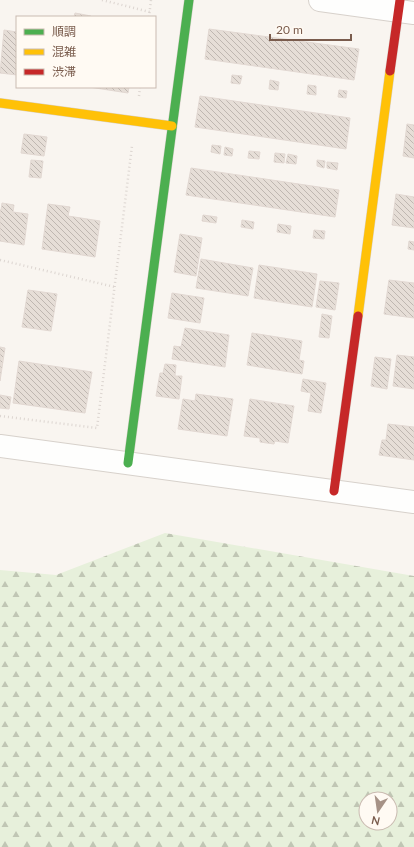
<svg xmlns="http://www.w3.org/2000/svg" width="414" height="847" viewBox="0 0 414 847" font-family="Lato,'Noto Sans JP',sans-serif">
<defs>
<pattern id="forest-firs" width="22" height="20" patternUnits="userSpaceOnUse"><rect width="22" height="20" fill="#e7f0db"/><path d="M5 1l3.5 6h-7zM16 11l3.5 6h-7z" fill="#c0c6b4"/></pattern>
<pattern id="building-back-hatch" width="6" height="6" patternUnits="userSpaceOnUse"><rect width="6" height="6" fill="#e6ded7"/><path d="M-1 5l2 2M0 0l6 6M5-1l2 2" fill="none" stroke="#bfb7b1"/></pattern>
</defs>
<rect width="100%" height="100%" fill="#f9f5f0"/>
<path fill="url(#forest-firs)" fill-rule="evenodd" d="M 165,533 L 414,576 L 414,847 L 0,847 L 0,570 L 56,575 ZM 366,799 L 390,799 L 390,823 L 366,823 Z"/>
<path fill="url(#building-back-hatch)" stroke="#e2d8d2" d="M 75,13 L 91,16 L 91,17 L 74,17 Z
M 209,29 L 359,49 L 354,80 L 205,59 Z
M 4,30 L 17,32 L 17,75 L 0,73 Z
M 232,75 L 242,76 L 240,84 L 231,83 Z
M 270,80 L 279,82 L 278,90 L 269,89 Z
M 308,85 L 316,86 L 316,95 L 307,94 Z
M 89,87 L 129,87 L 128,93 Z
M 339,90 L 347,91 L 346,98 L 338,97 Z
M 200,96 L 350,118 L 346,149 L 195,127 Z
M 407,124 L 414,125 L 414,158 L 403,156 Z
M 24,134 L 47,137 L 44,156 L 21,153 Z
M 212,145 L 221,146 L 220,154 L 211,152 Z
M 225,147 L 233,149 L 232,156 L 224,155 Z
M 249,151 L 260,152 L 259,159 L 248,158 Z
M 275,153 L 285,154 L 284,163 L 274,162 Z
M 288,154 L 297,156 L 296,164 L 286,163 Z
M 31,160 L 43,161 L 41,178 L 29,177 Z
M 317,160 L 325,161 L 324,168 L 317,166 Z
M 327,162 L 338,163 L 337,170 L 327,168 Z
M 191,168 L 339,190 L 335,217 L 186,195 Z
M 396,194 L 414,197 L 414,228 L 392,225 Z
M 2,203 L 14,205 L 13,212 L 28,214 L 24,245 L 0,241 L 0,210 L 1,210 Z
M 48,204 L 70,207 L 68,216 L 100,221 L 95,257 L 42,249 Z
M 203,215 L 217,217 L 216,223 L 202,221 Z
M 242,220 L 254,222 L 253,229 L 241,227 Z
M 278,224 L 291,226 L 290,234 L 277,232 Z
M 314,230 L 325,231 L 324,239 L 313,238 Z
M 180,234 L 202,238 L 196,276 L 174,272 Z
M 409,241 L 414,242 L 414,250 L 408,249 Z
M 201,259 L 253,268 L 248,296 L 196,288 Z
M 259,265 L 317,274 L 312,307 L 254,298 Z
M 389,280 L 414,283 L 414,318 L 384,314 Z
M 320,281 L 339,283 L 335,310 L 316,307 Z
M 28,290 L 57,294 L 51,331 L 22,327 Z
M 172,293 L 204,298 L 200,323 L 168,318 Z
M 322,314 L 332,316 L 329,338 L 319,337 Z
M 185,328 L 229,335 L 225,367 L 172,359 L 174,346 L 181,347 Z
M 252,333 L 302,341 L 299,360 L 304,361 L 302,374 L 247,365 Z
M 0,347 L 5,348 L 0,381 Z
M 397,355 L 414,357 L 414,389 L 393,386 Z
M 375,357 L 391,359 L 387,389 L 371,386 Z
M 19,361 L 92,372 L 85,413 L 13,403 Z
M 165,364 L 176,365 L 175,376 L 182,376 L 179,399 L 156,396 L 160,373 L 163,373 Z
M 303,379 L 326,383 L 321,413 L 308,411 L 311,393 L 301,391 Z
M 196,394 L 233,399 L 227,436 L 178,429 L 183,399 L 195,401 Z
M 0,395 L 11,397 L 9,409 L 0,408 Z
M 250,399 L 294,406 L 288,443 L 275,441 L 274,444 L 260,442 L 260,438 L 244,436 Z
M 388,424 L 414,427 L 414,460 L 379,455 L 382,440 L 386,440 Z"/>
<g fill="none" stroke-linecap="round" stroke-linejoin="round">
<defs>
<path id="street" d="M 320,0 L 414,13
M 0,446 L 414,502"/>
<path id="fast" d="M 128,463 L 189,0"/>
<path id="slow" d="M 0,103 L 172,126
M 358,316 L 390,71"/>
<path id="jam" d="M 390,71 L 400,0
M 334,491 L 358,316"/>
</defs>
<use href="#street" stroke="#d7d1cb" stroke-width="24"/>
<use href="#fast" stroke="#d9d2cb" stroke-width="10"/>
<use href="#slow" stroke="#d9d2cb" stroke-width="10"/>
<use href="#jam" stroke="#d9d2cb" stroke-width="10"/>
<path stroke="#dcd5d0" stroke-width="2.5" stroke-dasharray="1 3" stroke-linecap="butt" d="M 102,0 L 150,12
M 149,17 L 151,0
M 139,96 L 140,87
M 0,260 L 115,287
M 0,416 L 97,428 L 132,146"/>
<use href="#street" stroke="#fefefd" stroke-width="22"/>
<use href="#fast" stroke="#4caf50" stroke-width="9"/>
<use href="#slow" stroke="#ffc107" stroke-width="9"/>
<use href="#jam" stroke="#c62828" stroke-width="9"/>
</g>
<rect x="16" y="16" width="140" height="72" fill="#fffaf3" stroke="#cabbb1"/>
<rect x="24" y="29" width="20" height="6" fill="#4caf50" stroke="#cabbb1"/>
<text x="52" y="36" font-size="12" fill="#7a5c4d">順調</text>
<rect x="24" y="49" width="20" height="6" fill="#ffc107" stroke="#cabbb1"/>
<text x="52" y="56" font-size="12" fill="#7a5c4d">混雑</text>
<rect x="24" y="69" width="20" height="6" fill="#c62828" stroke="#cabbb1"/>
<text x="52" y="76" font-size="12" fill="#7a5c4d">渋滞</text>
<g transform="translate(378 811) rotate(193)"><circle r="19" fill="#fffaf3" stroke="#cabbb1"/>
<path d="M0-3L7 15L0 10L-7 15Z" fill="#a69286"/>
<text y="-6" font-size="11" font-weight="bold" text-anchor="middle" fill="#7a5c4d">N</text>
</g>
<path d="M270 34v6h81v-6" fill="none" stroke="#7a5c4d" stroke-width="2"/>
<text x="276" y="34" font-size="12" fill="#7a5c4d" stroke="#fffaf3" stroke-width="3" paint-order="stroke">20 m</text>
</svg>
